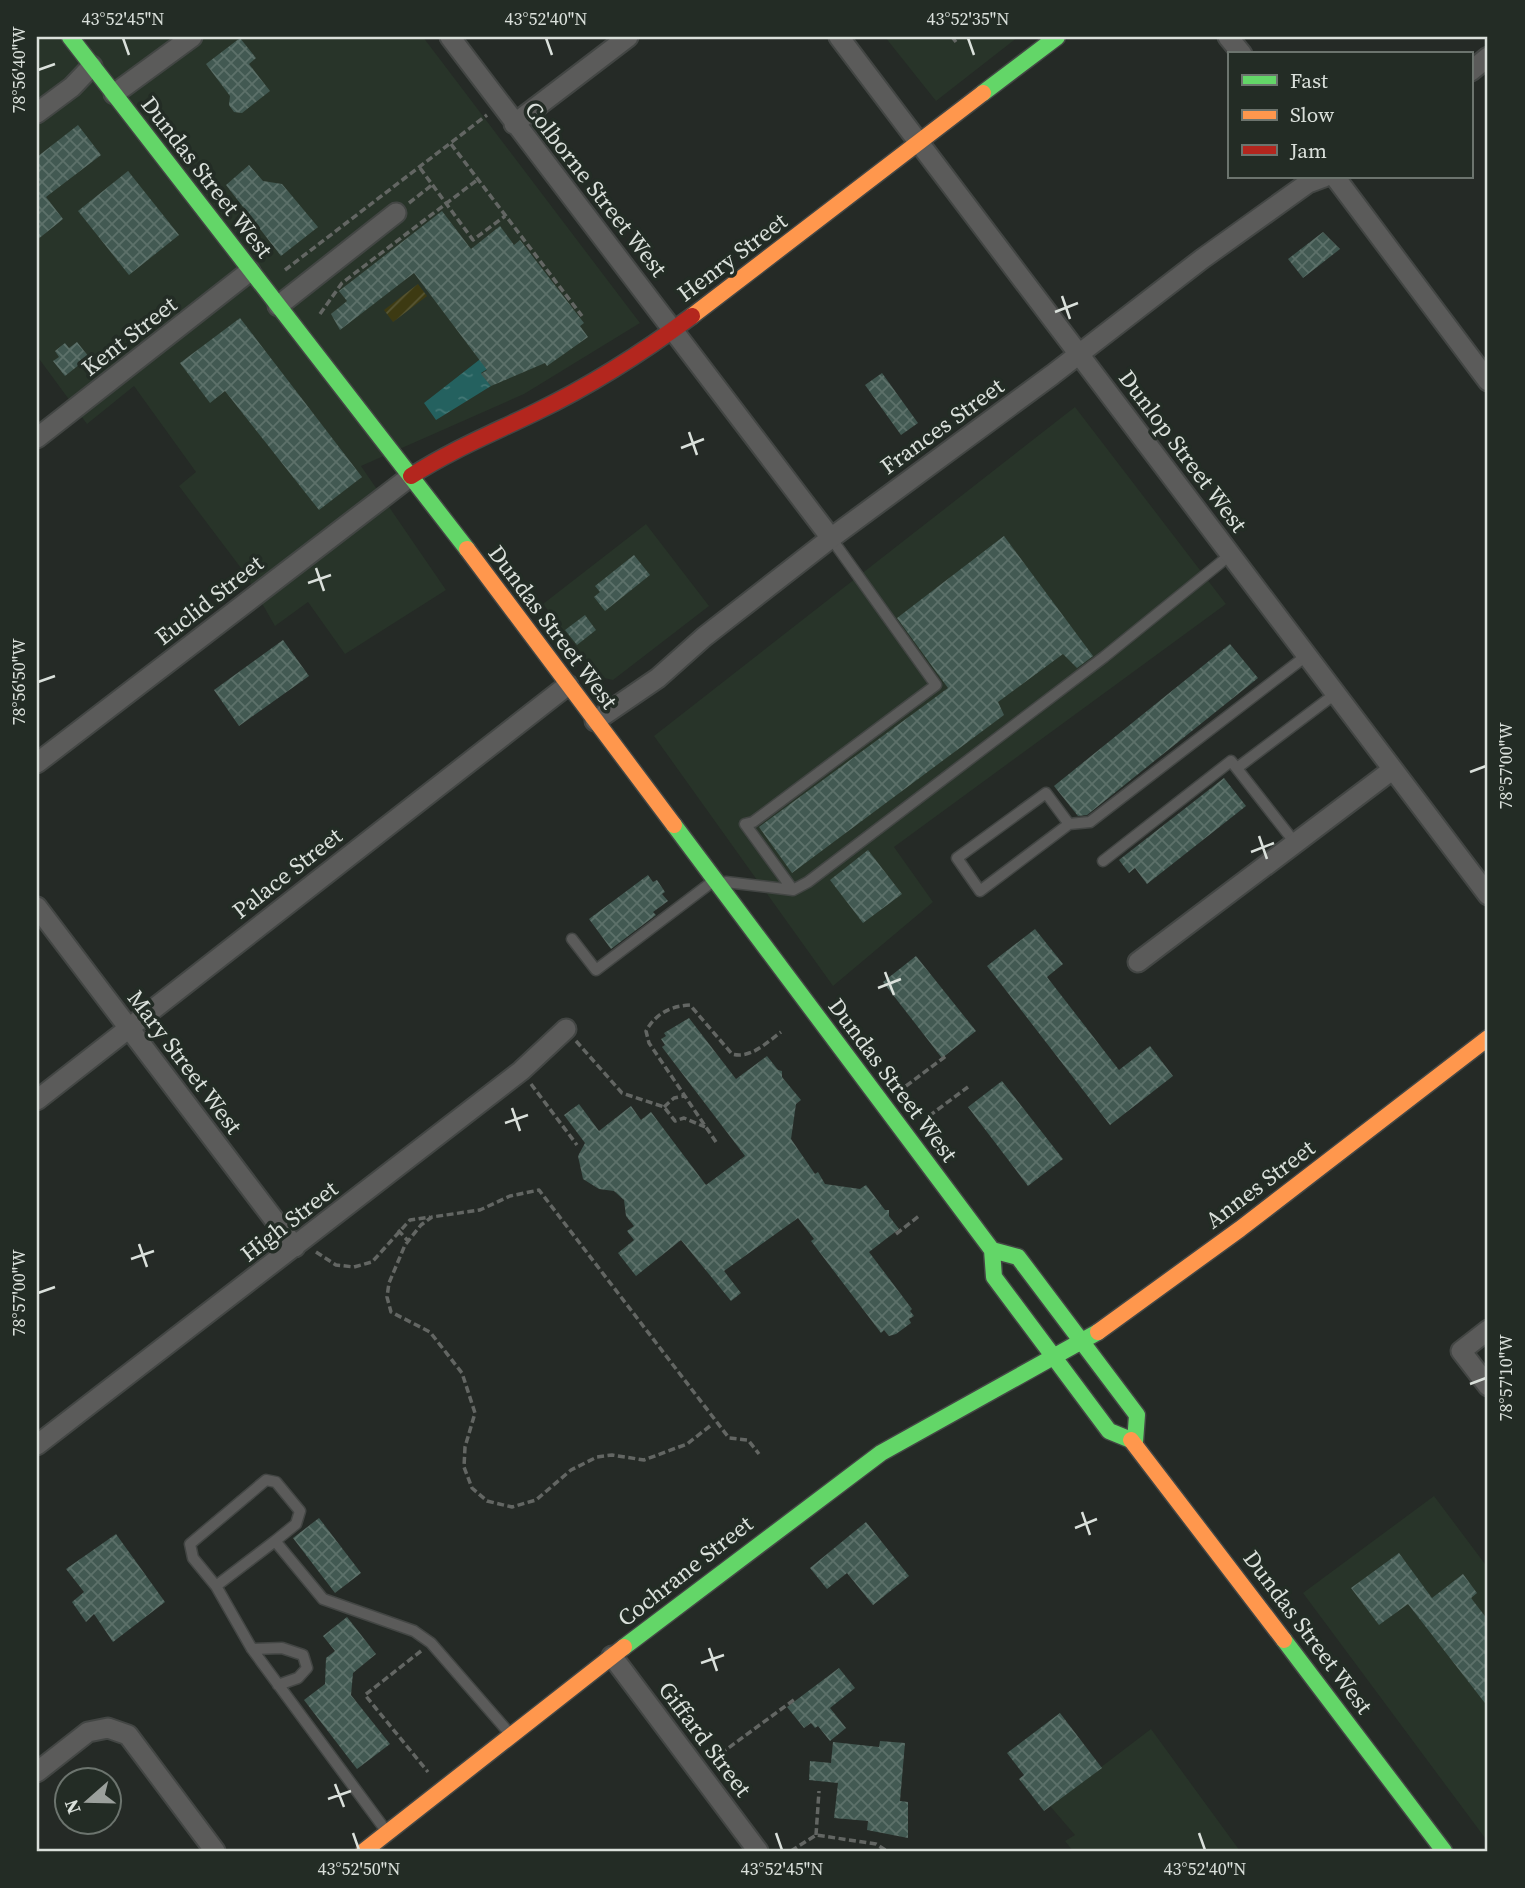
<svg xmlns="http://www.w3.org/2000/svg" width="1525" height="1888" viewBox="0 0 1525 1888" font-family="'Source Serif 4',serif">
<defs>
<pattern id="garden-furrows" width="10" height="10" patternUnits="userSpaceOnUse" patternTransform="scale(1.75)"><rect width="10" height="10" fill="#3d3a12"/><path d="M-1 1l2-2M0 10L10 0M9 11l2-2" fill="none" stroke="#585634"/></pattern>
<pattern id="water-ripples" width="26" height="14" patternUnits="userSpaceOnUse" patternTransform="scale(1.75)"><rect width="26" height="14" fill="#24615f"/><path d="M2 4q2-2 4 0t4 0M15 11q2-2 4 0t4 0" fill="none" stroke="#437775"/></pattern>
<pattern id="building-cross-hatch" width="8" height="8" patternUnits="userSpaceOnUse" patternTransform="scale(1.75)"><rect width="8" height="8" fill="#425952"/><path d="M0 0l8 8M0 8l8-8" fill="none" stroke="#5d716a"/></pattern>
</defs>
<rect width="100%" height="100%" fill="#252a26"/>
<path fill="#283429" d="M 37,37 L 423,37 L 640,323 L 524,394 L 361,466 L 446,590 L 345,654 L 308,602 L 275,626 L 244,572 L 179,486 L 196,472 L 134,386 L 87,424 L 37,356 Z
M 885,37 L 1018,37 L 936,101 Z
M 1075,407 L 1226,604 L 894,847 L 933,902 L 833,986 L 654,736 Z
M 646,524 L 709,606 L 613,680 L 600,677 L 543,604 Z
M 1434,1496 L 1488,1568 L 1488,1842 L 1303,1593 Z
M 1151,1729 L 1240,1851 L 1073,1851 L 1065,1841 L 1075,1835 L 1050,1806 Z"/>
<path fill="url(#garden-furrows)" d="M 418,284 L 427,296 L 393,322 L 384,310 Z"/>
<path fill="url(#water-ripples)" d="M 497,346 L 506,357 L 481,373 L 491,386 L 436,420 L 424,403 Z"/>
<path fill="url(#building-cross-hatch)" d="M 240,38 L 256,58 L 249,64 L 270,91 L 242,113 L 234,112 L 229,105 L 230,96 L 206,64 Z
M 78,125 L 101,155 L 46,197 L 63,219 L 37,240 L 37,157 Z
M 249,165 L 263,181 L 282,184 L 318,227 L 281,256 L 226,185 Z
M 128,171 L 179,235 L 129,275 L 78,211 Z
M 442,211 L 471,249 L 500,226 L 514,245 L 520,240 L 584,323 L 580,326 L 588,337 L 547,366 L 545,363 L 491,386 L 481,374 L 487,370 L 414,273 L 340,330 L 331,314 L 347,301 L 339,291 Z
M 1323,232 L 1340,249 L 1303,278 L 1288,259 Z
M 240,318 L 362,477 L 319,510 L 225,391 L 210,403 L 180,363 Z
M 77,342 L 89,357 L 65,376 L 53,361 L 59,357 L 55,351 L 65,343 L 69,348 Z
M 882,373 L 918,423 L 901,435 L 865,385 Z
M 1004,536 L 1093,656 L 1077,668 L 1063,654 L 998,702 L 1004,715 L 792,873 L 759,827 L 948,688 L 897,618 Z
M 634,555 L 650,575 L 605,611 L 594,597 L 600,592 L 595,586 Z
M 585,615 L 596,630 L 577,645 L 565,630 Z
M 283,640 L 309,676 L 239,726 L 214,690 Z
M 1230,644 L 1258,678 L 1087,815 L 1078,816 L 1054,786 Z
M 1224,778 L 1246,806 L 1147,884 L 1135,868 L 1129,873 L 1119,860 Z
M 868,850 L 902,894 L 863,923 L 830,880 Z
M 648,875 L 653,882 L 657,880 L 665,892 L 662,894 L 668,901 L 653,912 L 656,915 L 611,949 L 589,919 Z
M 1035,929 L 1063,964 L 1047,977 L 1119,1070 L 1150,1046 L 1173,1076 L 1110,1125 L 987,966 Z
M 916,956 L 976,1031 L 942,1058 L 883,982 Z
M 689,1018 L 736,1079 L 767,1056 L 778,1070 L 782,1071 L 782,1077 L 801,1100 L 796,1104 L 791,1139 L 815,1174 L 818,1172 L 825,1184 L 860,1189 L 866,1185 L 885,1210 L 889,1210 L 889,1216 L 899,1229 L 869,1252 L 912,1309 L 910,1311 L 914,1316 L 909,1319 L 911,1323 L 896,1334 L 889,1336 L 884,1330 L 881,1333 L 811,1241 L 814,1239 L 798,1218 L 724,1271 L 741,1293 L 731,1301 L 681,1240 L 636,1276 L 618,1253 L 634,1240 L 627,1231 L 634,1226 L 626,1216 L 624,1200 L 614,1191 L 599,1189 L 583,1179 L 578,1156 L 585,1143 L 564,1115 L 579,1104 L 599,1131 L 631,1106 L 641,1120 L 651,1112 L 706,1185 L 745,1156 L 662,1047 L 665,1045 L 661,1039 L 666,1036 L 664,1033 Z
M 1002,1081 L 1063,1159 L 1028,1186 L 968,1107 Z
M 319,1518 L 361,1573 L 335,1593 L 293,1538 Z
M 866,1522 L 909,1576 L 873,1605 L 847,1573 L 827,1589 L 810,1568 Z
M 116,1534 L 165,1602 L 113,1642 L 94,1614 L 86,1622 L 72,1602 L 84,1592 L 66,1569 Z
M 1399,1553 L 1432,1598 L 1463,1574 L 1477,1593 L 1471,1598 L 1488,1620 L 1488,1707 L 1408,1604 L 1379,1625 L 1351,1588 Z
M 347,1617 L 376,1654 L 353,1673 L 351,1695 L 390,1744 L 357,1769 L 304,1700 L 325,1684 L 326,1658 L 335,1651 L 323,1636 Z
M 839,1668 L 855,1688 L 830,1708 L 846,1728 L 830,1741 L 818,1726 L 815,1728 L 811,1723 L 804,1728 L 787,1707 Z
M 1060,1713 L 1102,1768 L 1044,1811 L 1019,1779 L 1024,1775 L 1007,1753 Z
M 880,1741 L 905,1743 L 900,1801 L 908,1802 L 908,1838 L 867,1830 L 868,1821 L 834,1818 L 838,1783 L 809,1780 L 810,1761 L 831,1763 L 833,1742 L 879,1747 Z"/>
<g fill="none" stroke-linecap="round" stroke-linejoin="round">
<defs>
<path id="lane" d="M 1237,768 L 1335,694
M 1069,824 L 980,891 L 957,858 L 1046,793 L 1069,824 L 1090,822 L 1306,656
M 1103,861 L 1231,761 L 1296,844
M 726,882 L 793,890 L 808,882 L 1104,657 L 1230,555
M 793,890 L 745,824 L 753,822 L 936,685 L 831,538
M 572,939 L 596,970 L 712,882
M 275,1541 L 296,1524 L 300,1511 L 276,1482 L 266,1480 L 190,1544 L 193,1558 L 216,1586 L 252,1649 L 387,1832
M 216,1586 L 275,1541 L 323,1599 L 414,1631 L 431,1643 L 511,1735
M 252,1649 L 282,1648 L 303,1655 L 307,1668 L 298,1678 L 278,1685"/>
<path id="street" d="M 450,37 L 831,538
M 839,37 L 1488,895
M 1228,37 L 1242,54
M 1471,71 L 1488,57
M 114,94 L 192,37
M 37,113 L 72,87 L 92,66
M 514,124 L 628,37
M 1335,177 L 1488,381
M 278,306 L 396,213
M 37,438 L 250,271
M 595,721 L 658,678 L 704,637 L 831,538 L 1052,375 L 1202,259 L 1308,183 L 1324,177
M 37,763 L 411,476
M 37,907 L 295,1247
M 1138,962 L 1392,770
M 37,1100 L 568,685
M 1488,1330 L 1461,1351 L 1488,1386
M 37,1445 L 521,1071 L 566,1029
M 612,1656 L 758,1851
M 37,1772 L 88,1732 L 108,1728 L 128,1735 L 215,1851"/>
<path id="fast" d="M 70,37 L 467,549
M 983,93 L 1057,37
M 674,825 L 992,1250 L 994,1277 L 1109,1431 L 1131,1440
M 992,1250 L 1018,1257 L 1137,1415 L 1135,1442
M 1284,1640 L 1444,1851
M 624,1647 L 881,1453 L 1098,1332"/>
<path id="slow" d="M 692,316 L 983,93
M 467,549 L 674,825
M 1098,1332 L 1240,1229 L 1488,1038
M 1131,1440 L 1284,1640
M 364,1851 L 624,1647"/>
<path id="jam" d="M 411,476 C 451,450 493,433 536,412 C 592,385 642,353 692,316"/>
</defs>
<use href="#lane" stroke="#434644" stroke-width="13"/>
<use href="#street" stroke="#434644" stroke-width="23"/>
<use href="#fast" stroke="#434644" stroke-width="19"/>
<use href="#slow" stroke="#434644" stroke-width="19"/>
<use href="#jam" stroke="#434644" stroke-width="19"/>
<path stroke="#636663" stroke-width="3.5" stroke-dasharray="7 3.5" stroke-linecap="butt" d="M 952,37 L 956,42
M 451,144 L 582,316
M 420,168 L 473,240 L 505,216
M 409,203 L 432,185
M 285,270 L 487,115
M 320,314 L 342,283 L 477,180
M 576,1041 L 622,1093 L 664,1107 L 675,1121 L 684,1118 L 705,1127
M 531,1084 L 577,1145
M 906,1086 L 946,1056
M 664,1107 L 674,1098 L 684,1096
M 929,1116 L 968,1087
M 716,1142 L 649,1043 L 646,1031 C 656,1013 671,1006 690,1005 L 732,1054 C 751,1059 766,1043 781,1032
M 398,1230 L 408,1241
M 896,1234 L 919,1216
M 316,1252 L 336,1265 L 354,1267 L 372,1262 L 410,1220 L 430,1217
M 710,1426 L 687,1444 L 644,1460 L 612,1455 L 597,1457 L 571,1470 L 536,1500 L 512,1507 L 487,1501 L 472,1488 L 464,1467 L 465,1447 L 475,1413 L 462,1373 L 430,1332 L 391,1312 L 387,1297 L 389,1283 L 405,1245 L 421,1225 L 432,1217 L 480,1210 L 510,1196 L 539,1190 L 729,1438 L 748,1440 L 759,1454
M 421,1651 L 365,1695 L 428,1772
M 712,1760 L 795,1699
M 816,1835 L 819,1791
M 791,1851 L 816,1835 L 876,1844 L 887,1851"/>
<use href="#lane" stroke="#5b5b5a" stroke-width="10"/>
<use href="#street" stroke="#5b5b5a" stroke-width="19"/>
<use href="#fast" stroke="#63d668" stroke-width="16"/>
<use href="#slow" stroke="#ff974d" stroke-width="16"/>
<use href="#jam" stroke="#b3261e" stroke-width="16"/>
</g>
<path fill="none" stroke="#dae0db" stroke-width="2.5" d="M 123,38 L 129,55M 546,38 L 552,55M 968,38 L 974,55M 38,70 L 55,64M 1062,296 L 1070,319M 1055,312 L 1078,303M 689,432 L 697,455M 681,448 L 704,439M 316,568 L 324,591M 308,583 L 331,575M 38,682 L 55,676M 1470,772 L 1486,766M 1259,836 L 1267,859M 1251,852 L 1274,843M 885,972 L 894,995M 878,988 L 901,979M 512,1108 L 520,1131M 505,1123 L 528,1115M 139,1244 L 147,1267M 131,1259 L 154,1251M 38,1293 L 55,1287M 1470,1384 L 1486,1378M 1082,1512 L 1090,1535M 1075,1528 L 1097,1519M 709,1648 L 717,1671M 701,1663 L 724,1655M 335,1784 L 344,1807M 328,1799 L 351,1791M 353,1833 L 359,1850M 776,1833 L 782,1850M 1199,1833 L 1205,1850"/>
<g text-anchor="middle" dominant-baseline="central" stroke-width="7" stroke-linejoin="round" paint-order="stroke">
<g font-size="23" fill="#dae0db" stroke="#232c25">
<text transform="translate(207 177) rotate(52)">Dundas Street West</text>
<text transform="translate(596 189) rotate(52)">Colborne Street West</text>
<text transform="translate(732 257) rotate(-37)">Henry Street</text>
<text transform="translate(129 336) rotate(-38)">Kent Street</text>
<text transform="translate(942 426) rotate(-36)">Frances Street</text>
<text transform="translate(1183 451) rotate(53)">Dunlop Street West</text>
<text transform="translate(209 600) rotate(-38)">Euclid Street</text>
<text transform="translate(553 627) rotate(53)">Dundas Street West</text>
<text transform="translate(287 873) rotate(-38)">Palace Street</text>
<text transform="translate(185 1062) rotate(53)">Mary Street West</text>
<text transform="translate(893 1080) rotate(53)">Dundas Street West</text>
<text transform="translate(1260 1184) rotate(-37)">Annes Street</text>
<text transform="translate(289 1221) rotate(-38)">High Street</text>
<text transform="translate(685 1571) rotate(-38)">Cochrane Street</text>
<text transform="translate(1308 1632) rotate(53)">Dundas Street West</text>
<text transform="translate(705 1739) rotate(53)">Giffard Street</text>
</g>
</g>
<rect width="1525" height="1888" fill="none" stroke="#232c25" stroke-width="77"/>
<rect x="1228" y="52" width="245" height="126" fill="#232c25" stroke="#6c746e" stroke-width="2"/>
<rect x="1242" y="75" width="35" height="10" fill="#63d668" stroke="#6c746e" stroke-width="2"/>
<text x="1290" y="88" font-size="21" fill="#dae0db">Fast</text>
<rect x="1242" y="110" width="35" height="10" fill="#ff974d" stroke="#6c746e" stroke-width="2"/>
<text x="1290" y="122" font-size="21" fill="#dae0db">Slow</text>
<rect x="1242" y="145" width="35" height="10" fill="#b3261e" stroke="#6c746e" stroke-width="2"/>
<text x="1290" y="158" font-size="21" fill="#dae0db">Jam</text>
<g transform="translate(88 1801) rotate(250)"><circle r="33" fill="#232c25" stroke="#6c746e" stroke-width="2"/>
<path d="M0-5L12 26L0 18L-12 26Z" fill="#9ba09c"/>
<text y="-10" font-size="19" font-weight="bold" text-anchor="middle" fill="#dae0db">N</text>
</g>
<rect x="38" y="38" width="1448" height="1812" fill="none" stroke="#dae0db" stroke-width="2.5"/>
<g font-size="18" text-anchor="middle" fill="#dae0db">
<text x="123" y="25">43°52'45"N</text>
<text x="546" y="25">43°52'40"N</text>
<text x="968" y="25">43°52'35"N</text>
<text transform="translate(19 70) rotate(-90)" y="6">78°56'40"W</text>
<text transform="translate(19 682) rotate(-90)" y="6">78°56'50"W</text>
<text transform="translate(1506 766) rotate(-90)" y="6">78°57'00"W</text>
<text transform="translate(19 1293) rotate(-90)" y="6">78°57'00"W</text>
<text transform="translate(1506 1378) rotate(-90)" y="6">78°57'10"W</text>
<text x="359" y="1875">43°52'50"N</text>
<text x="782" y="1875">43°52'45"N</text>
<text x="1205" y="1875">43°52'40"N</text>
</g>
</svg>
